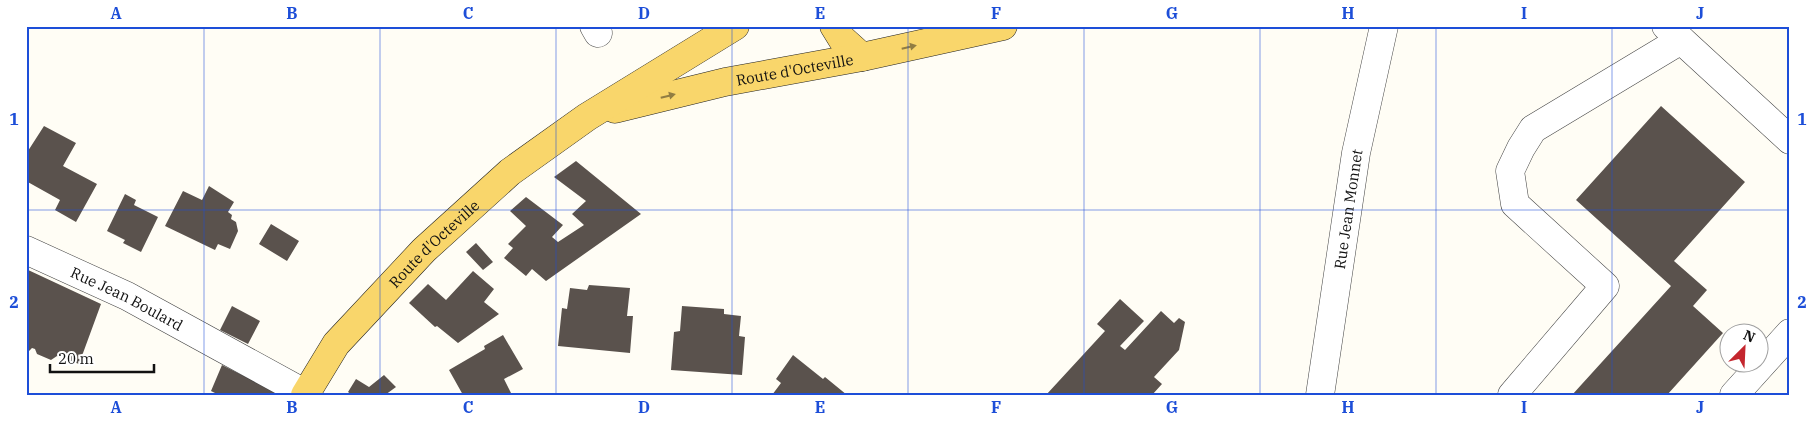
<svg xmlns="http://www.w3.org/2000/svg" width="1816" height="421" viewBox="0 0 1816 421" font-family="'IBM Plex Serif',serif">
<rect width="100%" height="100%" fill="#fffdf5"/>
<path fill="#5a524d" d="M 1661,106 L 1745,182 L 1674,261 L 1707,290 L 1693,306 L 1723,333 L 1667,395 L 1572,395 L 1671,286 L 1576,200 Z
M 44,126 L 76,143 L 63,166 L 97,184 L 76,222 L 55,210 L 60,200 L 26,181 L 26,154 Z
M 576,161 L 641,214 L 546,281 L 532,269 L 526,276 L 504,258 L 513,248 L 508,244 L 526,226 L 510,211 L 526,197 L 563,225 L 552,237 L 558,242 L 584,225 L 572,214 L 586,201 L 554,177 Z
M 209,186 L 234,202 L 228,212 L 232,215 L 231,219 L 236,222 L 238,231 L 230,249 L 218,244 L 215,250 L 165,226 L 183,191 L 202,200 Z
M 125,194 L 136,200 L 134,205 L 158,217 L 141,252 L 123,243 L 125,240 L 107,231 Z
M 271,224 L 299,241 L 287,261 L 259,244 Z
M 476,243 L 493,262 L 483,270 L 466,252 Z
M 26,269 L 101,304 L 79,364 L 57,356 L 51,360 L 37,354 L 35,349 L 32,348 L 26,354 Z
M 473,271 L 494,289 L 484,302 L 499,314 L 458,343 L 437,326 L 435,327 L 409,303 L 428,284 L 446,300 Z
M 589,285 L 630,288 L 627,316 L 633,316 L 630,353 L 558,346 L 562,308 L 567,309 L 570,288 L 587,290 Z
M 1120,299 L 1144,321 L 1120,346 L 1125,350 L 1161,311 L 1174,323 L 1179,318 L 1185,322 L 1179,350 L 1154,377 L 1162,384 L 1152,395 L 1046,395 L 1105,331 L 1097,324 Z
M 232,306 L 260,321 L 248,344 L 220,330 Z
M 682,306 L 724,309 L 724,314 L 741,316 L 739,336 L 745,337 L 742,375 L 671,370 L 674,332 L 680,331 Z
M 503,335 L 523,369 L 504,379 L 512,395 L 463,395 L 449,370 L 485,349 L 484,346 Z
M 793,355 L 823,379 L 825,377 L 847,395 L 772,395 L 781,383 L 776,379 Z
M 222,365 L 276,392 L 274,395 L 219,395 L 211,391 Z
M 384,375 L 396,387 L 385,395 L 352,395 L 348,392 L 356,379 L 369,387 Z"/>
<g fill="none" stroke-linecap="round" stroke-linejoin="round">
<defs>
<g id="minor">
<path d="M 594,26 L 598,33"/>
<path d="M 1666,26 L 1790,140"/>
<path id="s1" d="M 26,250 L 127,296 L 306,394"/>
<path id="s2" d="M 1320,395 L 1356,153 L 1384,26"/>
<path d="M 1512,395 L 1605,286 L 1515,204 L 1510,171 L 1521,148 L 1533,129 L 1681,40"/>
<path d="M 1734,395 L 1790,333"/>
</g>
<g id="major">
<path d="M 834,26 L 842,39 L 862,57"/>
<path id="s3" d="M 615,109 L 725,82 L 862,57 L 1003,26"/>
<path id="s4" d="M 305,395 L 336,344 L 424,250 L 510,172 L 587,117 L 735,26"/>
</g>
</defs>
<use href="#minor" stroke="#444" stroke-width="29"/>
<use href="#major" stroke="#222" stroke-width="29"/>
<use href="#minor" stroke="#fff" stroke-width="28"/>
<use href="#major" stroke="#f9d66b" stroke-width="28"/>
</g>
<defs><path id="oneway-solid" d="M-6-.8H1V-3.2L6.5 0L1 3.2V.8H-6Z" transform="scale(1.25)"/></defs>
<g fill="#917d42">
<use href="#oneway-solid" transform="translate(909 47) rotate(-13)"/>
<use href="#oneway-solid" transform="translate(668 96) rotate(-14)"/>
</g>
<path fill="none" stroke="#1d4ed8" stroke-width="1" stroke-opacity="0.55" d="M 204,26 L 204,395M 380,26 L 380,395M 556,26 L 556,395M 732,26 L 732,395M 908,26 L 908,395M 1084,26 L 1084,395M 1260,26 L 1260,395M 1436,26 L 1436,395M 1612,26 L 1612,395M 26,210 L 1790,210"/>
<g text-anchor="middle" dominant-baseline="central" stroke-width="5" stroke-linejoin="round" paint-order="stroke">
<g font-size="15" fill="#111" stroke="#fff">
<text stroke="none"><textPath href="#s3" startOffset="184">Route d'Octeville</textPath></text>
<text stroke="none"><textPath href="#s2" startOffset="188">Rue Jean Monnet</textPath></text>
<text stroke="none"><textPath href="#s4" startOffset="200">Route d'Octeville</textPath></text>
<text stroke="none"><textPath href="#s1" startOffset="112">Rue Jean Boulard</textPath></text>
</g>
</g>
<rect width="1816" height="421" fill="none" stroke="#ffffff" stroke-width="55"/>
<g transform="translate(1744 348) rotate(24)"><circle r="24" fill="#ffffff" stroke="#a0a0a0"/>
<path d="M0-4L9 19L0 12L-9 19Z" fill="#c4262e"/>
<text y="-8" font-size="14" font-weight="bold" text-anchor="middle" fill="#111111">N</text>
</g>
<path d="M50 364v8h104v-8" fill="none" stroke="#111111" stroke-width="2.5"/>
<text x="58" y="364" font-size="15" fill="#111111" stroke="#ffffff" stroke-width="4" paint-order="stroke">20 m</text>
<rect x="28" y="28" width="1760" height="366" fill="none" stroke="#1d4ed8" stroke-width="2"/>
<g font-size="16" text-anchor="middle" font-weight="bold" fill="#1d4ed8">
<text x="116" y="19">A</text>
<text x="292" y="19">B</text>
<text x="468" y="19">C</text>
<text x="644" y="19">D</text>
<text x="820" y="19">E</text>
<text x="996" y="19">F</text>
<text x="1172" y="19">G</text>
<text x="1348" y="19">H</text>
<text x="1524" y="19">I</text>
<text x="1700" y="19">J</text>
<text x="14" y="125">1</text>
<text x="1802" y="125">1</text>
<text x="14" y="308">2</text>
<text x="1802" y="308">2</text>
<text x="116" y="413">A</text>
<text x="292" y="413">B</text>
<text x="468" y="413">C</text>
<text x="644" y="413">D</text>
<text x="820" y="413">E</text>
<text x="996" y="413">F</text>
<text x="1172" y="413">G</text>
<text x="1348" y="413">H</text>
<text x="1524" y="413">I</text>
<text x="1700" y="413">J</text>
</g>
</svg>
